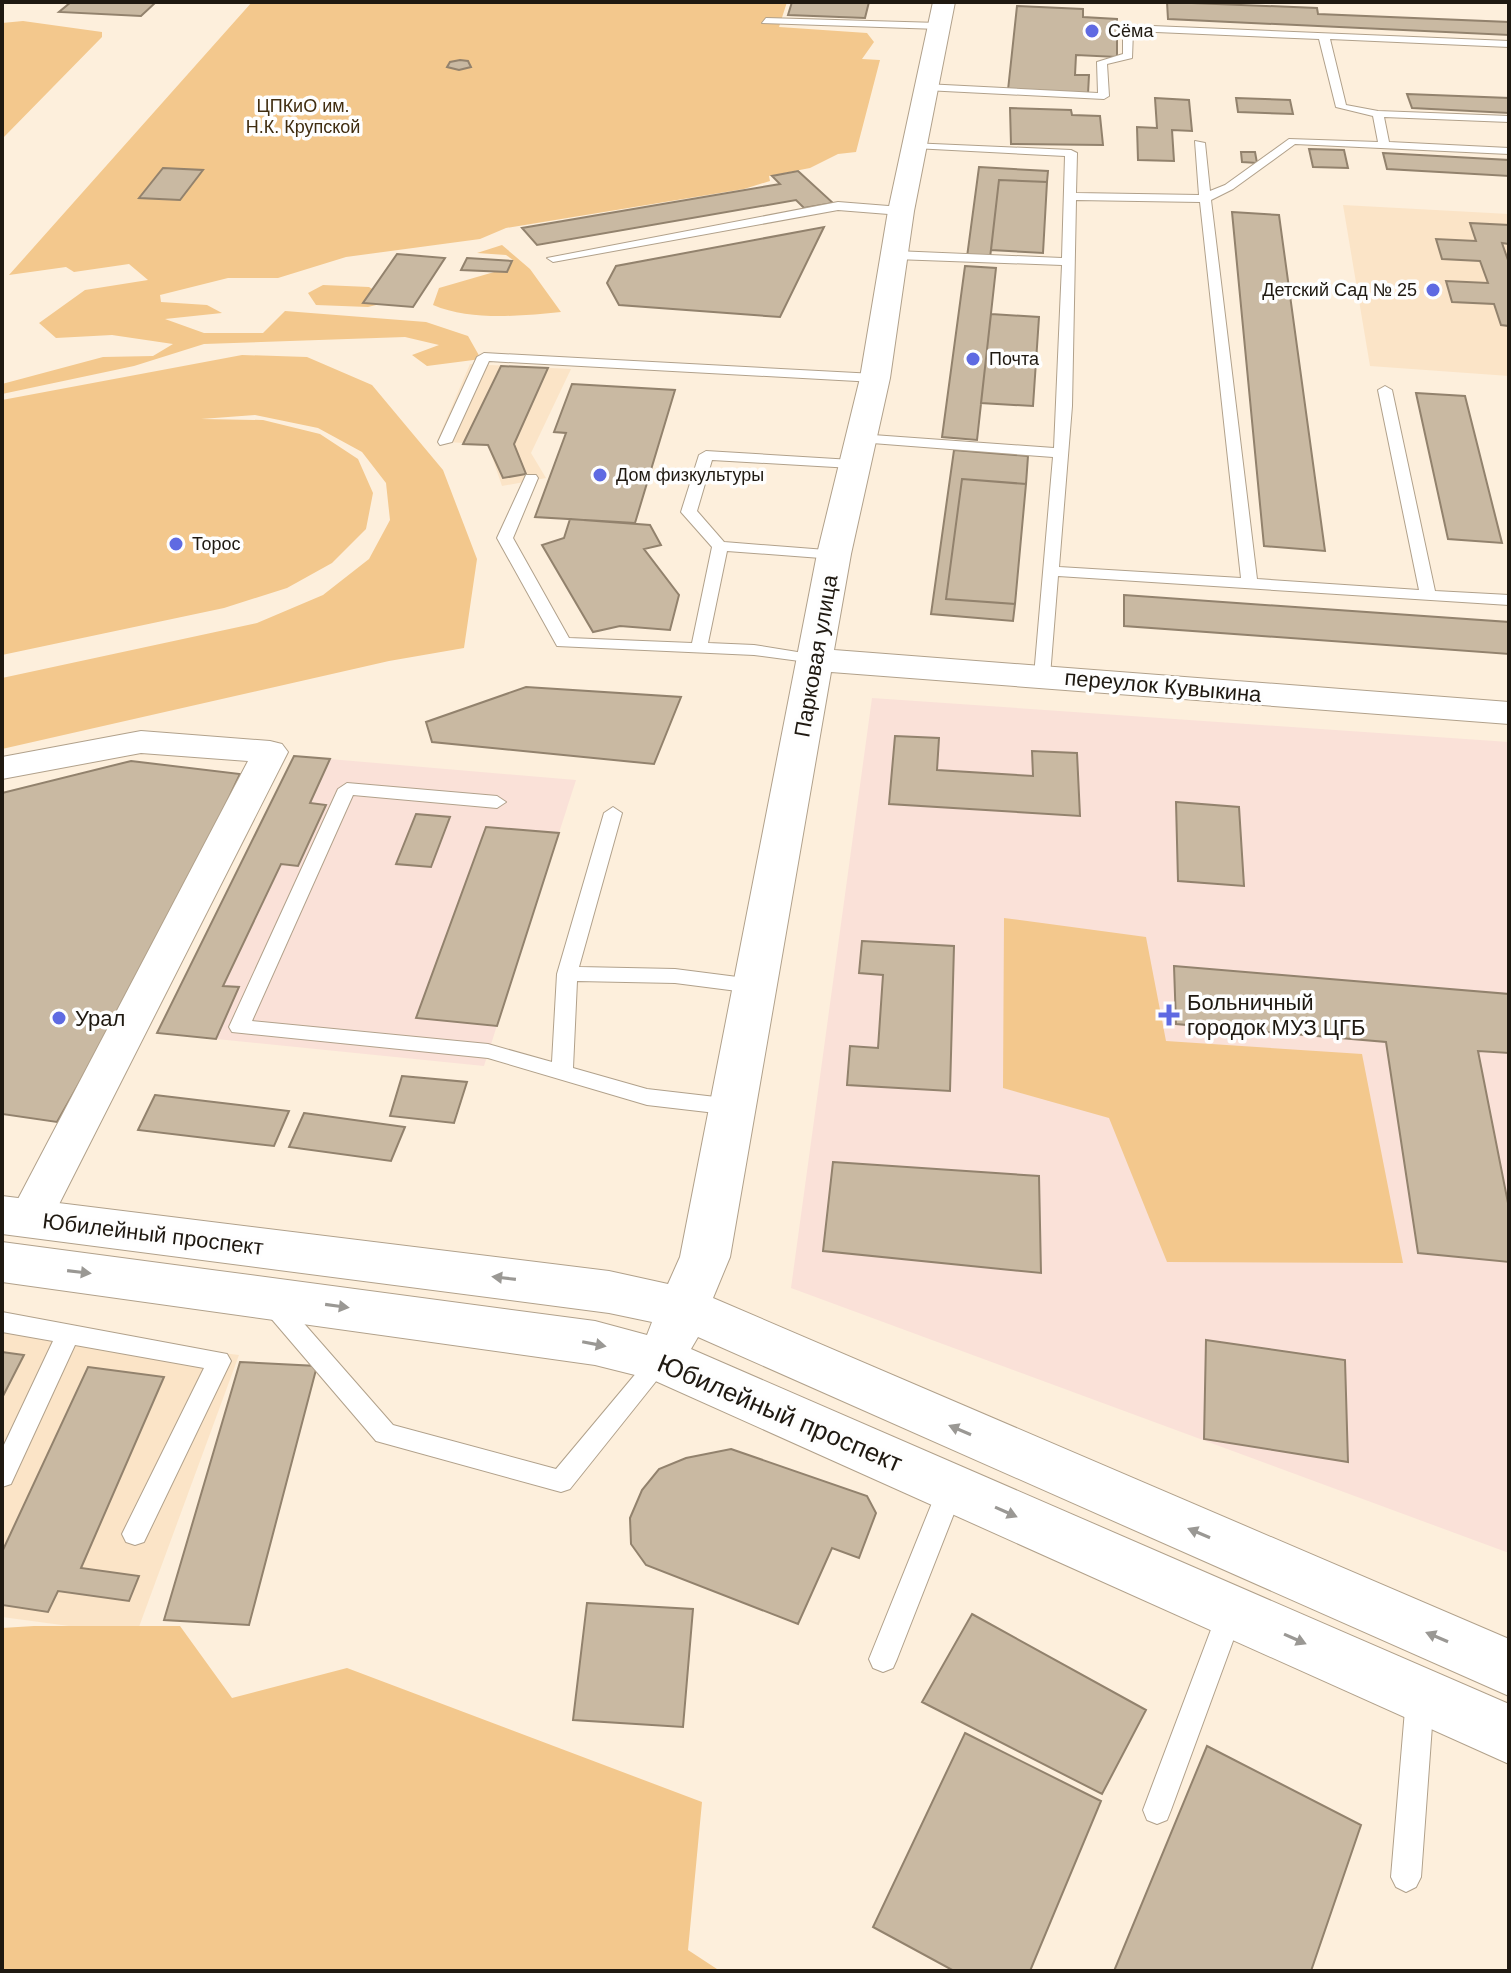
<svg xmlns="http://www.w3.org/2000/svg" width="1511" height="1973" viewBox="0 0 1511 1973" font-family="Helvetica,sans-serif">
<rect width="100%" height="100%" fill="#fdefdc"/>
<path fill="#fae1d8" d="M 872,698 L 1509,742 L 1509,1553 L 791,1288 Z
M 294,756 L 576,780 L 484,1066 L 157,1033 Z"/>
<path fill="#fbe4c7" d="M 1343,205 L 1509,214 L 1509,376 L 1370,366 Z
M 470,364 L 571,369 L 531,453 L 546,478 L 502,486 L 488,445 L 437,441 Z
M 2,1326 L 239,1355 L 136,1635 L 2,1617 Z"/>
<path fill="#f3c88d" d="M 252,2 L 787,2 L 779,27 L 867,33 L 874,42 L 862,59 L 880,60 L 856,152 L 838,154 L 810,168 L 769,176 L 770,181 L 744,189 L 506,228 L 480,239 L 346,257 L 278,278 L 228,278 L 160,295 L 161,302 L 207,305 L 222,313 L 165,319 L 204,333 L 263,333 L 285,311 L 426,322 L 468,336 L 481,359 L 427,366 L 412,355 L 439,345 L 405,337 L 204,344 L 134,366 L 2,394 L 2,384 L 103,357 L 153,356 L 173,344 L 112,335 L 56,338 L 39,323 L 85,290 L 148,280 L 129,264 L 74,272 L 66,267 L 9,275 Z
M 23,21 L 102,32 L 102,37 L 2,139 L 2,23 Z
M 502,245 L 530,269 L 561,312 C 520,316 471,321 433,305 L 439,288 L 508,268 L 513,260 L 506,255 L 477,253 Z
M 323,285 L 369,287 L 392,301 L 368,307 L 316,305 L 308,293 Z
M 242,355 L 307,357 L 372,385 L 443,470 L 477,559 L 464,648 L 389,661 L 2,749 L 2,678 L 257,623 L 323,595 L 369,559 L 390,520 L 386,483 L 362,452 L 318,428 L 255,415 L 201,419 L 263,420 L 320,434 L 358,459 L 373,493 L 366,529 L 332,563 L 287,588 L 224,608 L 2,655 L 2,400 Z
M 1004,918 L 1146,937 L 1166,1041 L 1362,1054 L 1403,1263 L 1167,1262 L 1109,1118 L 1003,1088 Z
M 34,1626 L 180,1626 L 232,1698 L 347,1668 L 702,1802 L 688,1950 L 720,1971 L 2,1971 L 2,1628 Z"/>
<path fill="#c9b9a2" stroke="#92826d" stroke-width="2" d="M 71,2 L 156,2 L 141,16 L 59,12 Z
M 792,2 L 869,2 L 865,18 L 788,15 Z
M 1167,2 L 1317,8 L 1318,14 L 1509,22 L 1509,35 L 1168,19 Z
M 1017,6 L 1083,9 L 1083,17 L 1117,19 L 1117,57 L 1076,55 L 1075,75 L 1089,75 L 1088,94 L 1008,90 Z
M 460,60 L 468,61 L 471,67 L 459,70 L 447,67 L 450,62 Z
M 1407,94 L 1509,98 L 1509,113 L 1412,108 Z
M 1155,98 L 1189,100 L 1192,131 L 1172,130 L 1174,161 L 1138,160 L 1137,127 L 1157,128 Z
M 1236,98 L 1290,100 L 1293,114 L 1238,112 Z
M 1010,108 L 1071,110 L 1072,115 L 1100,116 L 1103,145 L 1011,144 Z
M 1309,149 L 1344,150 L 1348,168 L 1313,167 Z
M 1241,152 L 1255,152 L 1257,163 L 1242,162 Z
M 1383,153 L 1509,160 L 1509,176 L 1387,169 Z
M 979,167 L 1048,171 L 1047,182 L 999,180 L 990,258 L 967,257 Z
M 163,168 L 203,170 L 180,200 L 139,198 Z
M 798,171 L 833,203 L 804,208 L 796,200 L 537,245 L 522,228 L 780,184 L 772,176 Z
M 999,180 L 1047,182 L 1043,253 L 991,250 Z
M 1232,212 L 1279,215 L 1325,551 L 1264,546 Z
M 1470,223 L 1509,225 L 1509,244 L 1502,243 L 1509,263 L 1509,326 L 1501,325 L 1494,304 L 1452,302 L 1446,281 L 1488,283 L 1480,261 L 1442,259 L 1436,239 L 1476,241 Z
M 824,227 L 780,317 L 619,305 L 607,283 L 616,266 Z
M 397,254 L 445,258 L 413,307 L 363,303 Z
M 467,258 L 512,261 L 507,272 L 461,270 Z
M 965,266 L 996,268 L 977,440 L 942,437 Z
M 991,314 L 1039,317 L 1033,406 L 981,403 Z
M 501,366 L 548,368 L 514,444 L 526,474 L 503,478 L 488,445 L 463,444 Z
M 572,384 L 675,390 L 635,523 L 535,517 L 566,433 L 554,432 Z
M 1416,393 L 1465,396 L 1502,543 L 1448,539 Z
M 954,450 L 1028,456 L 1026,484 L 962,479 L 946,599 L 1015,604 L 1013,621 L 931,614 Z
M 962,479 L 1026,484 L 1015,604 L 946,599 Z
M 570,519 L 650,525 L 661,545 L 644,549 L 679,595 L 670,630 L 620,626 L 593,632 L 542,545 L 564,538 Z
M 1124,595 L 1509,622 L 1509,654 L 1124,626 Z
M 526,687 L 681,697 L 654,764 L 432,742 L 426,722 Z
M 895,736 L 939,738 L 937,770 L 1033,776 L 1032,751 L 1077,753 L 1080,816 L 889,804 Z
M 294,756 L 330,759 L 310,803 L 326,805 L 298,866 L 281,864 L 223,986 L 239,987 L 216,1039 L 157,1033 Z
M 131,761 L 240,774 L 171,922 L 57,1122 L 2,1114 L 2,793 Z
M 1176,802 L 1239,807 L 1244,886 L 1178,881 Z
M 416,814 L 450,817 L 431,867 L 396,864 Z
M 486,827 L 559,833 L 497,1026 L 416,1018 Z
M 862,941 L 954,946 L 950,1091 L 847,1085 L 850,1046 L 878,1048 L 883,975 L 859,973 Z
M 1174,966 L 1509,994 L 1509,1053 L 1478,1051 L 1509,1208 L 1509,1262 L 1418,1253 L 1386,1042 L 1176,1024 Z
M 402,1076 L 467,1082 L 454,1123 L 390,1116 Z
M 155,1095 L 289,1111 L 274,1146 L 138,1130 Z
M 304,1113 L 405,1127 L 391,1161 L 289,1147 Z
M 833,1162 L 1039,1176 L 1041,1273 L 823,1251 Z
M 1206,1340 L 1345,1360 L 1348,1462 L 1204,1439 Z
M 2,1352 L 24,1355 L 2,1398 Z
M 240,1362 L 317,1366 L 249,1625 L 164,1620 Z
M 88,1367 L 164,1377 L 81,1568 L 139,1576 L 129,1601 L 58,1591 L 48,1612 L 2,1605 L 2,1552 Z
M 731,1449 L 867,1496 L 876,1513 L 859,1558 L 832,1548 L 798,1624 L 646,1565 L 631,1544 L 630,1518 L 642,1490 L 659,1469 L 686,1458 Z
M 587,1603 L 693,1609 L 683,1727 L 573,1720 Z
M 972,1614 L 1146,1710 L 1102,1794 L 922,1702 Z
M 965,1733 L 1101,1801 L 1030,1971 L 954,1971 L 873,1927 Z
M 1207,1746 L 1361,1825 L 1311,1971 L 1114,1971 Z"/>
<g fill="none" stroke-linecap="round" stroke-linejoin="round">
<defs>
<path id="service" d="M 766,18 L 939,23 L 944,26 L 939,29 L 762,23 Z
M 1128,25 L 1509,41 L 1509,47 L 1330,39 L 1346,105 L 1378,111 L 1509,116 L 1509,122 L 1384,117 L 1389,142 L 1509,148 L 1509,154 L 1295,144 L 1233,189 L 1211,200 L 1257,579 L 1419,590 L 1378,390 L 1385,386 L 1392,390 L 1435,591 L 1509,595 L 1509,605 L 1058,576 L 1050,676 L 1048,680 L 1036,680 L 1034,676 L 1053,457 L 859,442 L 852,438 L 859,434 L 1054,448 L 1062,265 L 895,259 L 889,255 L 895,251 L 1062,258 L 1065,156 L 914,148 L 908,145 L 910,143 L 1071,150 L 1077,153 L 1076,193 L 1199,195 L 1195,141 L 1205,143 L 1210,191 L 1225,185 L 1289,139 L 1378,142 L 1373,116 L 1336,107 L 1319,39 L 1133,31 L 1132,58 L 1107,64 L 1109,96 L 1104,99 L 925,90 L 920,87 L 925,84 L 1098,93 L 1097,62 L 1123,54 L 1123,28 ZM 1076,200 L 1200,202 L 1241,578 L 1059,567 L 1072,406 Z
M 838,202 L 901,207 L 907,211 L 901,215 L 838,210 L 553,262 L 547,258 Z
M 484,353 L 875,374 L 882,378 L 875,382 L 489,361 L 452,442 L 440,445 L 438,442 L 477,357 Z
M 706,451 L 852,460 L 859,464 L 852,468 L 712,460 L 697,511 L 724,542 L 839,551 L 839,557 L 834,559 L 727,551 L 708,643 L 754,645 L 816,655 L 824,660 L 822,664 L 754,655 L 557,646 L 497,538 L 526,475 L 536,475 L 538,478 L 513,538 L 569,638 L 692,643 L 712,547 L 681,512 L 699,455 Z
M 347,783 L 497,796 L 506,802 L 497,808 L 353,795 L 252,1021 L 488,1044 L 552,1062 L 557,974 L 604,813 L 613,807 L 622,813 L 579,967 L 675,969 L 753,979 L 763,986 L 753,993 L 675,983 L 577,981 L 573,1068 L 647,1089 L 733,1099 L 741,1101 L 744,1107 L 741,1113 L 733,1115 L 647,1105 L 488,1058 L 232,1032 L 229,1027 L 338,789 Z
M 271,1293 L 279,1295 L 393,1425 L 556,1469 L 653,1353 L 661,1350 L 669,1353 L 673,1360 L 570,1489 L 561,1492 L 376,1441 L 263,1309 L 259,1302 L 263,1295 Z
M 2,1312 L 227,1354 L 231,1361 L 144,1542 L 135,1545 L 126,1542 L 122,1534 L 204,1368 L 75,1345 L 11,1484 L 2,1487 L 2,1449 L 53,1341 L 2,1332 Z
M 951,1477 L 960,1480 L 964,1488 L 897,1659 L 893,1668 L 883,1672 L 873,1668 L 869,1659 L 938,1488 L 942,1480 Z
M 1231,1599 L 1240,1602 L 1244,1611 L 1171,1810 L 1167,1820 L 1157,1824 L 1147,1820 L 1143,1810 L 1218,1611 L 1222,1602 Z
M 1420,1685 L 1430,1689 L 1434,1698 L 1421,1877 L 1416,1887 L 1406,1892 L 1396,1887 L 1391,1877 L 1406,1698 L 1410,1689 Z"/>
<path id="minor" d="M 141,731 L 270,741 L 282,744 L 288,752 L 46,1230 L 30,1235 L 14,1230 L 8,1218 L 248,761 L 141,753 L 2,779 L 2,757 Z"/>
<path id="secondary" d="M 933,2 L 955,2 L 914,211 L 890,378 L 851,554 L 834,650 L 1509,702 L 1509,724 L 831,672 L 730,1257 L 713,1298 L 1509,1639 L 1509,1696 L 698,1337 L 691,1349 L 1509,1704 L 1509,1764 L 651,1379 L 595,1365 L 2,1282 L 2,1242 L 595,1321 L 647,1335 L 652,1322 L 609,1313 L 2,1234 L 2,1196 L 609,1271 L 668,1284 L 680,1257 L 817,554 L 860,378 L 888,211 Z"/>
</defs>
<use href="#service" stroke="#b1a18b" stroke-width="2"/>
<use href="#minor" stroke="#b1a18b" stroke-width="2"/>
<use href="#secondary" stroke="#b1a18b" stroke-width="2"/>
<use href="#service" fill="#fff" fill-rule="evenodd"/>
<use href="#minor" fill="#fff" fill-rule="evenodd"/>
<use href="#secondary" fill="#fff" fill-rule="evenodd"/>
</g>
<defs><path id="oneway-solid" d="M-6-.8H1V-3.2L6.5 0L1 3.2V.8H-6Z" transform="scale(2)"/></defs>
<g fill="#9a9894">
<use href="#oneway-solid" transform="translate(79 1272) rotate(7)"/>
<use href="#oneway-solid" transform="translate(504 1278) rotate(-173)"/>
<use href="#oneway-solid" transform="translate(337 1306) rotate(8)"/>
<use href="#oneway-solid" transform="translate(594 1344) rotate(11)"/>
<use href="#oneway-solid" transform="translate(960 1430) rotate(-157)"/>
<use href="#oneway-solid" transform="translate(1006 1512) rotate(24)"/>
<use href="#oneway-solid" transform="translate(1199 1533) rotate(-157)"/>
<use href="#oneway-solid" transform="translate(1437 1637) rotate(-157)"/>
<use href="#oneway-solid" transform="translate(1295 1639) rotate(24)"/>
</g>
<g fill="#5f6ae2" stroke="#fefefe" stroke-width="3">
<circle cx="1092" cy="31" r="8"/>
<circle cx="1433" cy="290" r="8"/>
<circle cx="973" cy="359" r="8"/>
<circle cx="600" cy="475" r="8"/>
<circle cx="176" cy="544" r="8"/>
<path d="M1165 1003h8v8h8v8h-8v8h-8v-8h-8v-8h8z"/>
<circle cx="59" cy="1018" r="8"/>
</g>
<g text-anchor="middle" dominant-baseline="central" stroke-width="7" stroke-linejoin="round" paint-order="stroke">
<g font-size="18" fill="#1f1911" stroke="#fefefe" text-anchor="start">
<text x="1108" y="31">Сёма</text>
<text x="1417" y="290" text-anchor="end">Детский Сад № 25</text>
<text x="989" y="359">Почта</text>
<text x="616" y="475">Дом физкультуры</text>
<text x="192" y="544">Торос</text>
</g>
<g font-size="18" fill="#402d10" stroke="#fefefe">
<text x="303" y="106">ЦПКиО им.<tspan x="303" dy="21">Н.К. Крупской</tspan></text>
</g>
<g font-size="22" fill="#1f1911" stroke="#fefefe">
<text transform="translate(816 656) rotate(-80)">Парковая улица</text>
<text transform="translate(1163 686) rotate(5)">переулок Кувыкина</text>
<text transform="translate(153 1234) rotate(7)">Юбилейный проспект</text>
</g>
<g font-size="22" fill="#1f1911" stroke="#fefefe" text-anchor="start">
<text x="1187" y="1002">Больничный<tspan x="1187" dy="25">городок МУЗ ЦГБ</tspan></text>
<text x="75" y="1018">Урал</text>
</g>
<g font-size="26" fill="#1f1911" stroke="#fefefe">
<text transform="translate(780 1413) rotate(23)">Юбилейный проспект</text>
</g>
</g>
<rect width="1511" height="1973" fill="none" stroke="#1f1911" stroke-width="8"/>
</svg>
